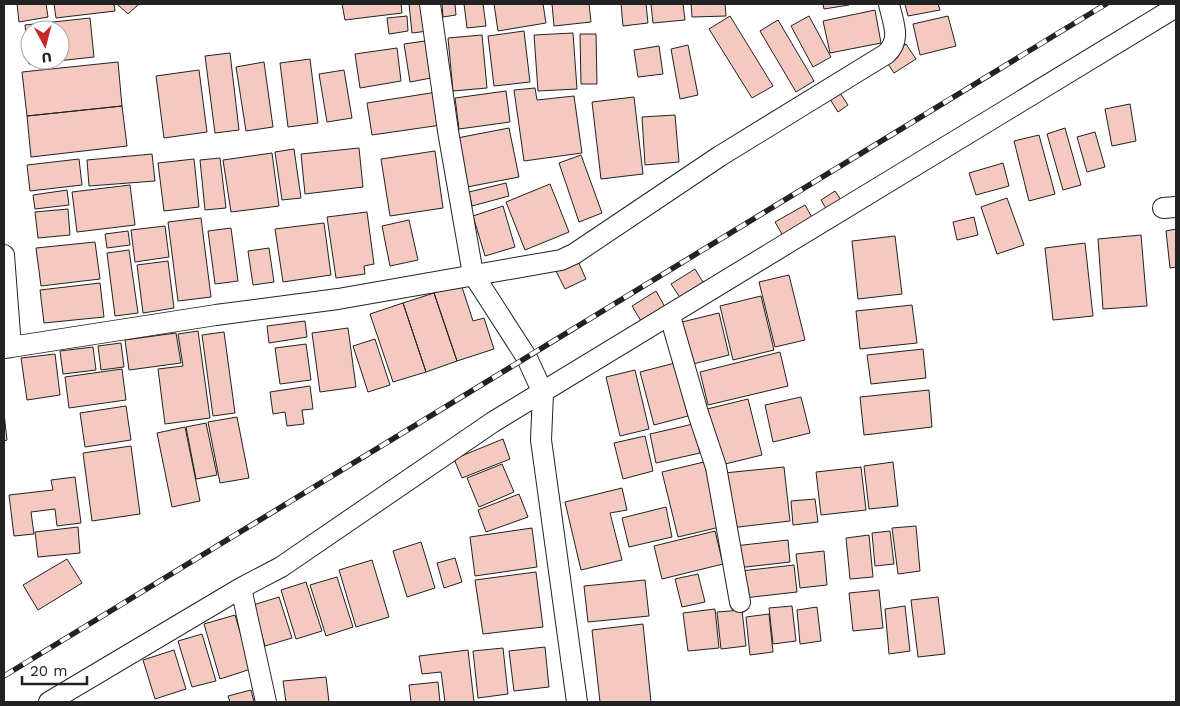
<svg xmlns="http://www.w3.org/2000/svg" width="1180" height="706" viewBox="0 0 1180 706" font-family="'Work Sans',sans-serif">
<rect width="100%" height="100%" fill="#fff"/>
<path fill="#f3c9c0" stroke="#222" fill-rule="evenodd" d="M 17,4 L 46,4 L 48,17 L 19,22 Z
M 54,4 L 114,4 L 115,11 L 56,18 Z
M 117,4 L 139,4 L 128,14 Z
M 342,4 L 401,4 L 402,13 L 345,20 Z
M 409,4 L 425,4 L 428,31 L 412,33 Z
M 442,4 L 455,4 L 456,15 L 443,17 Z
M 464,4 L 483,4 L 486,26 L 467,28 Z
M 494,4 L 543,4 L 546,23 L 498,31 Z
M 552,4 L 589,4 L 591,22 L 554,26 Z
M 621,4 L 646,4 L 648,23 L 623,26 Z
M 651,4 L 683,4 L 685,20 L 653,23 Z
M 691,4 L 725,4 L 726,16 L 692,17 Z
M 823,4 L 848,4 L 849,5 L 824,9 Z
M 905,4 L 938,4 L 940,10 L 908,16 Z
M 875,10 L 881,43 L 830,53 L 823,21 Z
M 407,16 L 408,31 L 389,34 L 387,18 Z
M 730,16 L 773,86 L 752,98 L 709,29 Z
M 809,16 L 831,57 L 813,67 L 791,26 Z
M 948,16 L 956,46 L 920,55 L 913,24 Z
M 90,18 L 94,57 L 29,64 L 25,25 ZM 30,30 L 60,30 L 60,60 L 30,60 Z
M 778,20 L 814,81 L 796,92 L 760,31 Z
M 524,31 L 530,82 L 494,86 L 488,36 Z
M 573,33 L 577,89 L 538,91 L 534,35 Z
M 580,34 L 596,34 L 597,84 L 581,84 Z
M 482,35 L 487,88 L 453,91 L 448,38 Z
M 425,41 L 431,78 L 410,82 L 404,44 Z
M 906,44 L 916,59 L 894,73 L 884,58 Z
M 688,45 L 698,95 L 680,99 L 671,49 Z
M 659,46 L 663,74 L 638,77 L 634,50 Z
M 397,48 L 401,81 L 360,88 L 355,54 Z
M 230,53 L 239,130 L 215,133 L 205,56 Z
M 310,59 L 318,123 L 288,127 L 280,63 Z
M 118,62 L 122,106 L 27,116 L 22,72 Z
M 264,62 L 273,127 L 246,131 L 236,67 Z
M 199,70 L 207,132 L 164,138 L 156,76 Z
M 344,70 L 352,118 L 327,122 L 319,74 Z
M 535,88 L 537,100 L 574,96 L 582,153 L 524,161 L 514,90 Z
M 838,90 L 848,105 L 838,112 L 828,96 Z
M 506,91 L 510,122 L 459,129 L 455,98 Z
M 437,92 L 441,125 L 372,135 L 367,103 Z
M 634,97 L 643,174 L 601,179 L 592,102 Z
M 1130,104 L 1136,141 L 1112,146 L 1105,109 Z
M 122,106 L 127,146 L 31,157 L 27,116 Z
M 675,115 L 679,162 L 645,165 L 642,117 Z
M 509,128 L 519,177 L 467,187 L 457,138 Z
M 1065,128 L 1081,185 L 1063,190 L 1047,134 Z
M 1095,132 L 1105,167 L 1087,172 L 1077,137 Z
M 1039,135 L 1055,194 L 1029,201 L 1014,141 Z
M 359,148 L 363,187 L 305,194 L 301,154 Z
M 294,149 L 301,198 L 282,200 L 275,152 Z
M 435,151 L 443,208 L 390,216 L 381,159 Z
M 272,153 L 279,206 L 231,212 L 223,160 Z
M 152,154 L 155,181 L 89,186 L 87,160 Z
M 581,155 L 602,213 L 579,222 L 559,163 Z
M 220,158 L 226,208 L 205,210 L 200,160 Z
M 79,159 L 82,185 L 30,191 L 27,165 Z
M 194,159 L 199,207 L 164,211 L 158,163 Z
M 1003,163 L 1009,186 L 976,195 L 969,173 Z
M 506,183 L 509,196 L 472,206 L 469,192 Z
M 550,184 L 569,232 L 525,250 L 506,202 Z
M 130,185 L 135,225 L 77,232 L 72,192 Z
M 67,190 L 69,205 L 35,209 L 33,195 Z
M 835,191 L 843,203 L 828,212 L 821,200 Z
M 1007,198 L 1024,245 L 997,254 L 981,207 Z
M 805,205 L 813,219 L 783,236 L 775,222 Z
M 503,206 L 515,247 L 485,256 L 473,216 Z
M 68,209 L 70,235 L 38,238 L 35,212 Z
M 367,212 L 374,264 L 364,266 L 365,274 L 336,278 L 327,217 Z
M 974,217 L 978,235 L 957,240 L 953,222 Z
M 201,218 L 211,297 L 178,301 L 168,222 Z
M 409,220 L 418,260 L 390,266 L 382,226 Z
M 324,223 L 331,275 L 283,282 L 275,229 Z
M 165,226 L 169,257 L 135,262 L 131,230 Z
M 231,228 L 238,281 L 215,284 L 208,231 Z
M 1176,229 L 1176,267 L 1170,268 L 1166,231 Z
M 128,231 L 130,245 L 107,248 L 105,234 Z
M 1141,235 L 1147,306 L 1103,309 L 1098,239 Z
M 895,236 L 902,294 L 858,299 L 852,241 Z
M 95,242 L 100,279 L 41,286 L 36,248 Z
M 1085,243 L 1093,316 L 1053,320 L 1045,248 Z
M 269,248 L 274,282 L 253,285 L 248,251 Z
M 129,250 L 138,313 L 115,316 L 107,253 Z
M 577,259 L 586,279 L 565,289 L 555,269 Z
M 168,261 L 174,308 L 143,313 L 137,265 Z
M 695,269 L 704,284 L 681,299 L 671,284 Z
M 789,275 L 805,340 L 775,347 L 759,282 Z
M 100,283 L 104,317 L 44,323 L 40,290 Z
M 461,284 L 473,321 L 484,318 L 494,349 L 457,361 L 434,293 Z
M 656,291 L 665,307 L 641,321 L 632,306 Z
M 434,293 L 457,361 L 426,372 L 403,303 Z
M 761,296 L 774,350 L 733,360 L 720,306 Z
M 403,303 L 426,372 L 393,382 L 370,314 Z
M 912,305 L 917,343 L 860,349 L 856,311 Z
M 719,313 L 729,355 L 693,364 L 682,322 Z
M 305,321 L 307,337 L 269,343 L 267,326 Z
M 348,328 L 356,387 L 320,392 L 312,333 Z
M 198,331 L 210,418 L 165,424 L 158,369 L 183,366 L 178,334 Z
M 224,332 L 235,413 L 213,416 L 202,335 Z
M 176,333 L 181,363 L 129,370 L 125,340 Z
M 375,339 L 390,385 L 368,392 L 353,346 Z
M 121,343 L 124,367 L 101,370 L 98,346 Z
M 306,344 L 311,380 L 280,384 L 275,348 Z
M 93,347 L 96,370 L 63,374 L 60,351 Z
M 923,349 L 926,378 L 871,384 L 867,355 Z
M 780,352 L 788,386 L 708,405 L 700,372 Z
M 55,354 L 60,395 L 27,400 L 21,358 Z
M 675,363 L 688,416 L 654,425 L 640,372 Z
M 122,369 L 126,400 L 69,408 L 65,377 Z
M 635,370 L 649,429 L 620,436 L 606,377 Z
M 310,386 L 313,409 L 302,410 L 304,424 L 287,426 L 285,412 L 273,414 L 270,392 Z
M 929,390 L 932,427 L 864,435 L 860,397 Z
M 801,397 L 810,433 L 773,442 L 765,405 Z
M 748,399 L 762,455 L 721,465 L 707,409 Z
M 126,406 L 131,440 L 85,447 L 80,413 Z
M 4,413 L 7,440 L 4,441 Z
M 237,417 L 249,478 L 220,483 L 208,422 Z
M 206,423 L 217,475 L 196,479 L 186,427 Z
M 693,424 L 700,453 L 656,463 L 650,434 Z
M 185,427 L 200,501 L 172,507 L 157,433 Z
M 645,436 L 653,471 L 623,479 L 614,443 Z
M 503,439 L 510,459 L 462,478 L 454,459 Z
M 131,446 L 140,514 L 92,521 L 83,453 Z
M 704,462 L 720,527 L 678,537 L 662,472 Z
M 893,462 L 898,506 L 869,509 L 864,466 Z
M 502,464 L 514,492 L 479,507 L 467,478 Z
M 784,467 L 790,521 L 730,528 L 724,473 Z
M 861,467 L 866,510 L 821,515 L 816,472 Z
M 75,477 L 81,523 L 57,526 L 55,509 L 31,512 L 34,534 L 14,536 L 9,495 L 53,490 L 51,480 Z
M 622,488 L 627,510 L 610,513 L 622,560 L 581,570 L 565,502 Z
M 519,494 L 528,517 L 486,532 L 478,510 Z
M 815,499 L 818,522 L 793,525 L 791,501 Z
M 666,507 L 672,537 L 629,547 L 622,518 Z
M 916,526 L 920,571 L 898,574 L 892,528 Z
M 78,527 L 80,553 L 38,557 L 35,532 Z
M 532,528 L 537,567 L 475,576 L 470,537 Z
M 715,531 L 723,564 L 662,579 L 654,546 Z
M 890,531 L 894,564 L 875,566 L 872,533 Z
M 869,535 L 873,577 L 850,579 L 846,538 Z
M 788,540 L 790,562 L 737,568 L 734,546 Z
M 421,542 L 435,588 L 407,597 L 393,551 Z
M 824,551 L 827,585 L 800,588 L 796,554 Z
M 455,558 L 462,582 L 444,588 L 437,563 Z
M 67,559 L 82,583 L 38,610 L 23,585 Z
M 372,560 L 389,617 L 356,627 L 339,570 Z
M 794,565 L 797,592 L 744,598 L 741,571 Z
M 536,572 L 543,627 L 483,634 L 475,580 Z
M 698,574 L 705,602 L 682,607 L 675,579 Z
M 337,577 L 353,627 L 326,636 L 310,585 Z
M 645,580 L 649,616 L 588,622 L 584,586 Z
M 306,582 L 322,631 L 296,639 L 281,590 Z
M 879,590 L 883,628 L 853,631 L 849,593 Z
M 279,597 L 292,638 L 265,646 L 253,605 Z
M 938,597 L 945,654 L 918,657 L 911,600 Z
M 792,606 L 796,641 L 773,644 L 769,608 Z
M 905,606 L 910,651 L 889,654 L 885,609 Z
M 817,607 L 821,641 L 800,644 L 797,610 Z
M 715,609 L 719,648 L 688,651 L 683,613 Z
M 742,610 L 746,646 L 721,649 L 717,612 Z
M 769,614 L 773,652 L 750,655 L 746,617 Z
M 235,615 L 251,669 L 220,679 L 204,624 Z
M 643,624 L 651,702 L 600,702 L 592,630 Z
M 202,634 L 216,681 L 192,687 L 178,641 Z
M 545,647 L 549,687 L 514,691 L 509,651 Z
M 503,648 L 508,694 L 478,698 L 473,651 Z
M 174,650 L 186,689 L 155,699 L 143,660 Z
M 468,650 L 474,702 L 445,702 L 441,672 L 422,674 L 419,656 Z
M 326,677 L 329,702 L 286,702 L 283,681 Z
M 438,682 L 440,702 L 411,702 L 409,685 Z
M 251,690 L 254,702 L 230,702 L 228,696 Z"/>
<g fill="none" stroke-linecap="round" stroke-linejoin="round">
<defs>
<path id="minor" d="M 430,4 L 448,131 L 473,274 L 527,358 L 543,393 L 541,440 L 577,702
M 1163,208 L 1176,207
M 4,255 L 11,347 L 4,348
M 670,316 L 698,413 L 716,467 L 740,602
M 11,347 L 216,315 L 338,299 L 561,260 L 574,254 L 720,156 L 886,54 C 902,40 893,23 889,4
M 241,588 L 266,702
M 49,702 L 241,588 L 281,567 L 493,422 L 1176,7"/>
</defs>
<use href="#minor" stroke="#222" stroke-width="22"/>
<use href="#minor" stroke="#fff" stroke-width="20"/>
<defs>
<path id="rail" d="M 4,676 L 1106,4"/>
</defs>
<use href="#rail" stroke="#222" stroke-width="5.5"/>
<use href="#rail" stroke="#fff" stroke-width="4" stroke-dasharray="11" stroke-linecap="butt"/>
</g>
<rect width="1180" height="706" fill="none" stroke="#222222" stroke-width="10"/>
<g transform="translate(45 45) rotate(173)"><circle r="24" fill="#ffffff" stroke="#a7a7a7"/>
<path d="M0-4L9 19L0 12L-9 19Z" fill="#c62828"/>
<text y="-8" font-size="14" font-weight="bold" text-anchor="middle" fill="#222222">U</text>
</g>
<path d="M22 676v8h65v-8" fill="none" stroke="#222222" stroke-width="2.5"/>
<text x="30" y="676" font-size="15" fill="#222222" stroke="#ffffff" stroke-width="4" paint-order="stroke">20 m</text>
</svg>
